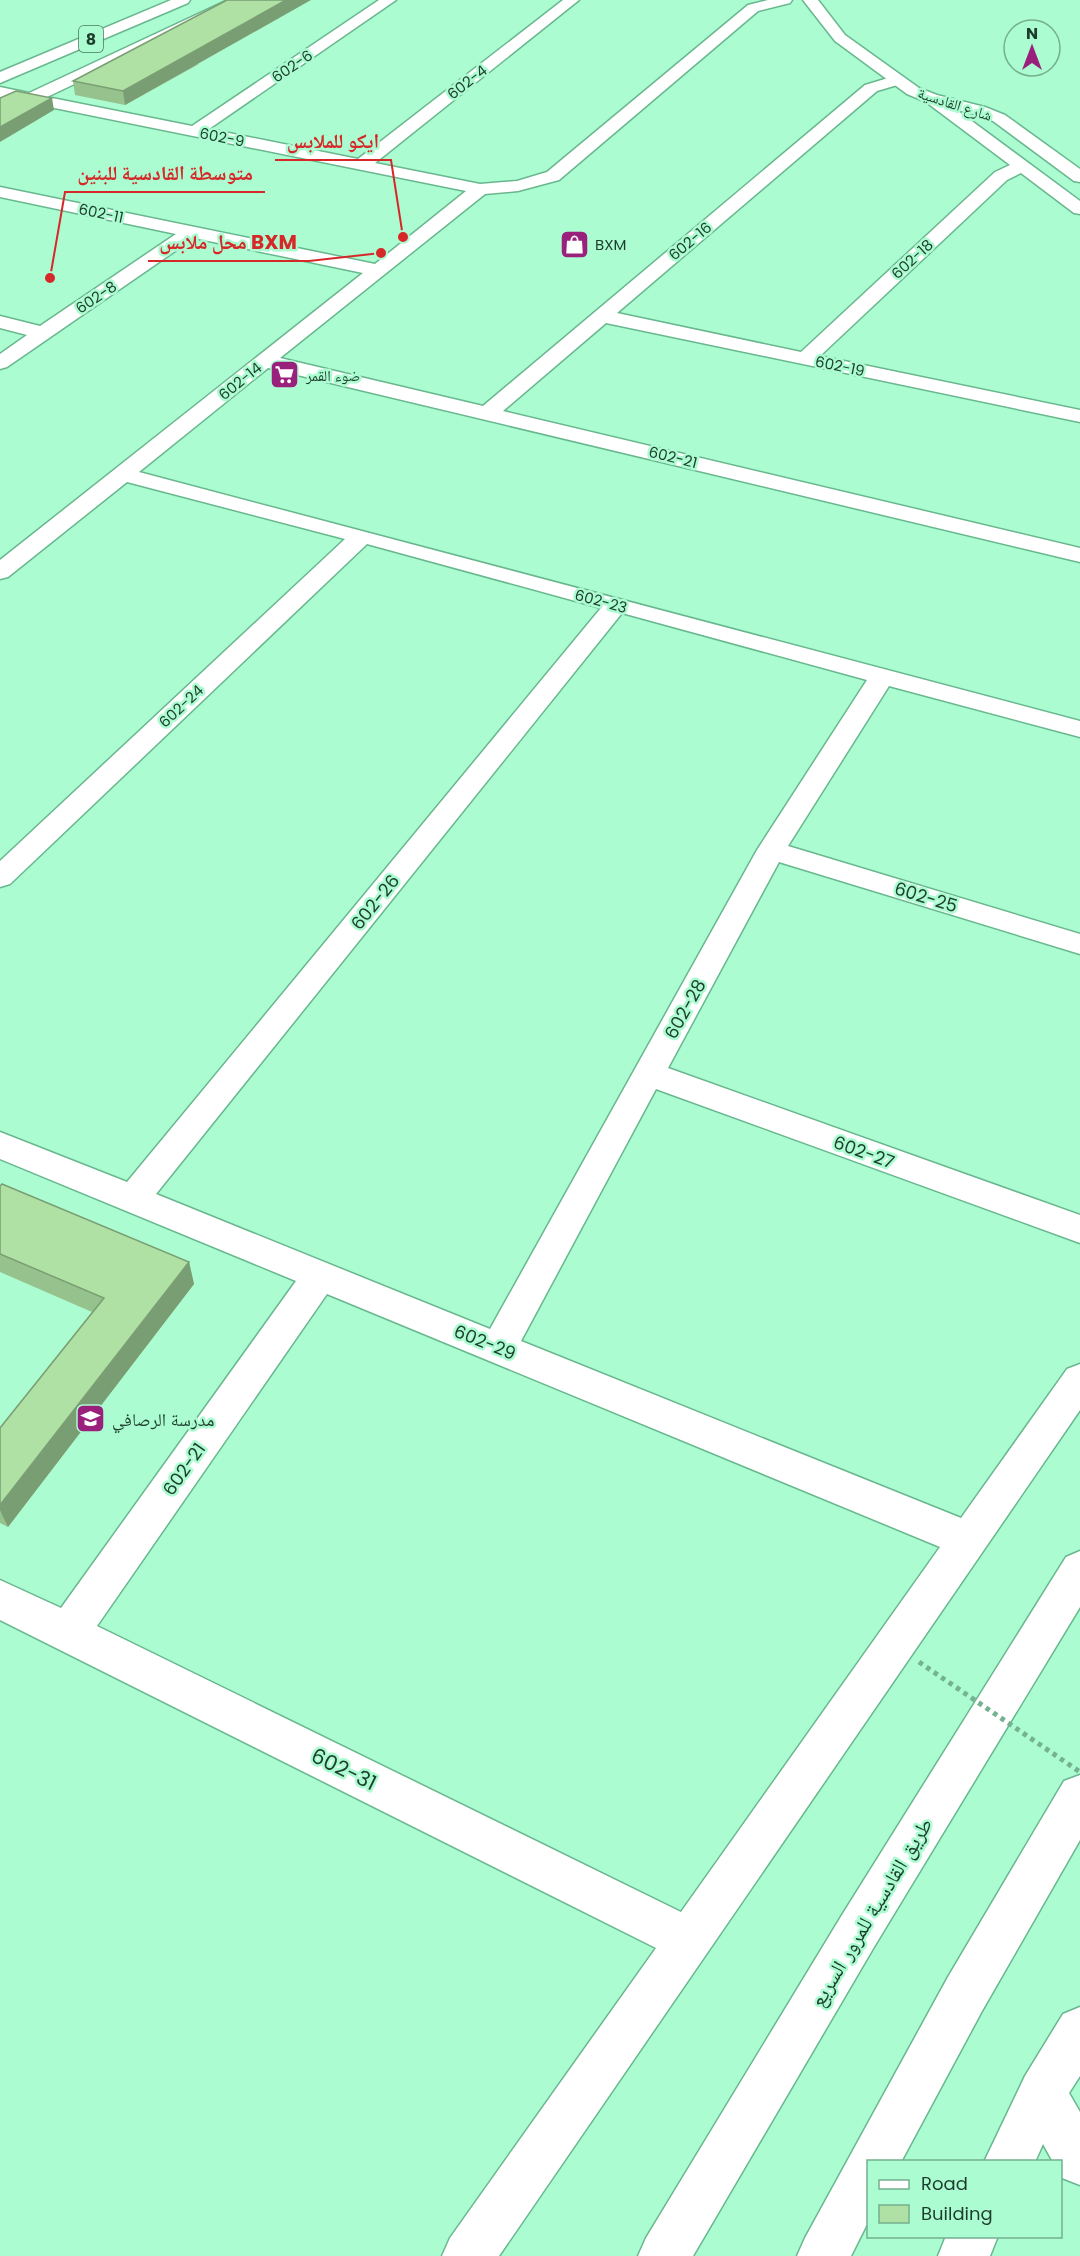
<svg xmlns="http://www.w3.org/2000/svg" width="1080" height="2256" viewBox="0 0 1080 2256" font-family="Poppins,'Noto Naskh Arabic',sans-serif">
<rect width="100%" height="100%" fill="#acfcd1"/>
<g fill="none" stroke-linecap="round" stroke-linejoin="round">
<defs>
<path id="minor" d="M 228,0 L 247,0 L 245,3 L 47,97 L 192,126 L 379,0 L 396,0 L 209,129 L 358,159 L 563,0 L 579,0 L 375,163 L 480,184 L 517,181 L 547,172 L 748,5 L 768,0 L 792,0 L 790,3 L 758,11 L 559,180 L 518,191 L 485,194 L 280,358 L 483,406 L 865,85 L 898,75 L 906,80 L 904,83 L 877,91 L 617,313 L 801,352 L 995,172 L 1010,165 L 926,102 L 924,99 L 932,94 L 938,96 L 1080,201 L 1080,214 L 1074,213 L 1021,173 L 1007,180 L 820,356 L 1080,410 L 1080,422 L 606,323 L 503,411 L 1080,548 L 1080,562 L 268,368 L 139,472 L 1080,721 L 1080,737 L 889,686 L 788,846 L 1080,934 L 1080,954 L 779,862 L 668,1068 L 1080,1215 L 1080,1243 L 656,1089 L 521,1341 L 961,1518 L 1067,1369 L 1080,1364 L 1080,1410 L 499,2256 L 442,2256 L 450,2238 L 656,1948 L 0,1620 L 0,1580 L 61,1608 L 296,1281 L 0,1159 L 0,1132 L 127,1182 L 601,608 L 367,544 L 10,884 L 0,887 L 0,861 L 345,539 L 127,482 L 8,577 L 0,579 L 0,560 L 363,273 L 194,238 L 7,367 L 0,369 L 0,354 L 27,335 L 0,328 L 0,316 L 40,326 L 176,234 L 0,197 L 0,187 L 375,264 L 466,191 L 0,97 L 0,87 L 29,93 ZM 622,613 L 867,680 L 757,850 L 490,1329 L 156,1194 ZM 327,1294 L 940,1547 L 681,1912 L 97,1626 Z
M 1080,2007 L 1080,2076 L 1069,2093 L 1080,2112 L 1080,2185 L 1062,2178 L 1060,2162 L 1053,2162 L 1043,2144 L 1035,2162 L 984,2162 L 1025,2076 L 1063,2014 Z
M 946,2236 L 998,2236 L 990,2256 L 938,2256 Z"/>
<path id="major" d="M 171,0 L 190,0 L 188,3 L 0,83 L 0,72 Z
M 803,0 L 818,0 L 845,35 L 919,88 L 937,95 L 985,107 L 1005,115 L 1080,169 L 1080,182 L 1074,181 L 993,121 L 974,114 L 926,102 L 907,94 L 835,41 Z"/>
<path id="highway" d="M 1080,1551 L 1080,1607 L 874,1947 L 693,2256 L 638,2256 L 646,2238 L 842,1915 L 1066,1557 Z
M 1080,1775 L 1080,1840 L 982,2011 L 901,2162 L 868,2162 L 868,2222 L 851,2256 L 797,2256 L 805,2238 L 948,1977 L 1064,1781 Z"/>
</defs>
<use href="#minor" stroke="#68b78e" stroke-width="3"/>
<use href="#major" stroke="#68b78e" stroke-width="3"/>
<use href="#highway" stroke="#68b78e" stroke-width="3"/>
<use href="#minor" fill="#fff" fill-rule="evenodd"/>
<use href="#major" fill="#fff" fill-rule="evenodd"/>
<use href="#highway" fill="#fff" fill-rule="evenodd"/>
<path stroke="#74b291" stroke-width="5" stroke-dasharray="4.5 4.5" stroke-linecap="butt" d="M 919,1662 L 1080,1772"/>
</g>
<path fill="#96c28d" d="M 199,64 L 125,105 L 75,95 L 73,81 Z
M 0,1186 L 189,1262 L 194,1284 L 8,1527 L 0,1523 L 0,1428 L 92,1312 L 0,1272 Z"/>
<path fill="#7a9e73" d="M 286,0 L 311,0 L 125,105 L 123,91 Z
M 52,98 L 54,110 L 0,142 L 0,127 Z
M 189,1262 L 194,1284 L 8,1527 L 0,1510 L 0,1505 Z"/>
<path fill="#afe1a4" stroke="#7a9e73" stroke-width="1.5" d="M 227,0 L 286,0 L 123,91 L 73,81 Z
M 16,91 L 52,98 L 0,127 L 0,98 Z
M 2,1184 L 189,1262 L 0,1505 L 0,1428 L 104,1298 L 0,1254 L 0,1186 Z"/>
<defs>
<symbol id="shop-square" viewBox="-11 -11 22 22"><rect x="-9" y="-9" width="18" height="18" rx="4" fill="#99217c" stroke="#acfcd1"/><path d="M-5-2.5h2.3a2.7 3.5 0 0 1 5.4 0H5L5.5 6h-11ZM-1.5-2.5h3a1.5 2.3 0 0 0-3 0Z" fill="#fff"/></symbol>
<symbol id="supermarket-square" viewBox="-11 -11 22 22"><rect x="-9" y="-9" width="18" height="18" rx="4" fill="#99217c" stroke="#acfcd1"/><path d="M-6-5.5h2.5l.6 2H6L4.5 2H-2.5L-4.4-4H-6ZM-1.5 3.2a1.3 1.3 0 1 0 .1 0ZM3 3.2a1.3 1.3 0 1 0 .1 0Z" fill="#fff"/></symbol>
<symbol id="school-square" viewBox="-11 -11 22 22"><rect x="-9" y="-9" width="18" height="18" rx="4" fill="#99217c" stroke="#acfcd1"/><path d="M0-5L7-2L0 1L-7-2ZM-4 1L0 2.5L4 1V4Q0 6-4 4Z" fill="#fff"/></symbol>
</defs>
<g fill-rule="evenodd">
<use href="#shop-square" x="558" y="228" width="33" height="33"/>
<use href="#supermarket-square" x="268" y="358" width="33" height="33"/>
<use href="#school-square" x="74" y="1402" width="33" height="33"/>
</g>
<g text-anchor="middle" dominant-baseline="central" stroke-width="5" stroke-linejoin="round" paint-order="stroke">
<g font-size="15" fill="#1d3e2d" stroke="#acfcd1">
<text transform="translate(292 66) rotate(-34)">602-6</text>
<text transform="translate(467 82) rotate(-38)">602-4</text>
<text transform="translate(955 104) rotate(18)">شارع القادسية</text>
<text transform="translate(222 137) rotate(11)">602-9</text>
<text transform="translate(101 213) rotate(12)">602-11</text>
<text transform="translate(690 241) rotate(-40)">602-16</text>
<text transform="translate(912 259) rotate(-43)">602-18</text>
<text transform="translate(96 297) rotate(-34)">602-8</text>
<text transform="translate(840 366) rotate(12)">602-19</text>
<text transform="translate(240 381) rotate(-39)">602-14</text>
<text transform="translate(673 457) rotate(14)">602-21</text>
<text transform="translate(601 601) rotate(15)">602-23</text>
<text transform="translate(181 706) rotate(-43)">602-24</text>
</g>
<g font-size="15" fill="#1d3e2d" stroke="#acfcd1" text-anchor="start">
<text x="595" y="244">BXM</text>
<text x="306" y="375">ضوء القمر</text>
</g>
<rect fill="#acfcd1" stroke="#48775e" stroke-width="1.5" x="79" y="26" width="24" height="26" rx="4.5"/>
<g font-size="16" font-weight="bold" fill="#1d3e2d">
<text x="91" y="39">8</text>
</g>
<g font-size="18" fill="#1d3e2d" stroke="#acfcd1">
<text transform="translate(926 897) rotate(17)">602-25</text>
<text transform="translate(375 902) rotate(-51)">602-26</text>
<text transform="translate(685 1009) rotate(-61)">602-28</text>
<text transform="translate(864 1152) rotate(20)">602-27</text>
<text transform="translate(485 1342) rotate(22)">602-29</text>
<text transform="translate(184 1469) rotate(-55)">602-21</text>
</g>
<g font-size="18" fill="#1d3e2d" stroke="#acfcd1" text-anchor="start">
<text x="112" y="1419">مدرسة الرصافي</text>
</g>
<g font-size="21" fill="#1d3e2d" stroke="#acfcd1">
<text transform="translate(344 1769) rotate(26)">602-31</text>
<text transform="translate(871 1912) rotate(-59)">طريق القادسية للمرور السريع</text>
</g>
</g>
<path fill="none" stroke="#d62828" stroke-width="2" d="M403 237L391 160H275M50 278L65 192H265M381 253L309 261H148"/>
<g fill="#d62828" stroke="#acfcd1" stroke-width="2">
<circle cx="403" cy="237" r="6"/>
<circle cx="50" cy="278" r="6"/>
<circle cx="381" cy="253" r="6"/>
</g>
<g font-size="20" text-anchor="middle" font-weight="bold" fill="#d62828" stroke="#acfcd1" stroke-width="5" stroke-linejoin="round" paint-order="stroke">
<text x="333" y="148">ايكو للملابس</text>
<text x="165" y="180">متوسطة القادسية للبنين</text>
<text x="228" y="249">محل ملابس BXM</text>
</g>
<rect x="867" y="2160" width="195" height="78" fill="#acfcd1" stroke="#73b08f" stroke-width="1.5"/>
<rect x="879" y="2180" width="30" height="9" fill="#ffffff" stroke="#73b08f" stroke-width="1.5"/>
<text x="921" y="2190" font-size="18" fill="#1d3e2d">Road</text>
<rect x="879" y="2205" width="30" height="18" fill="#afe1a4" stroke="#73b08f" stroke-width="1.5"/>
<text x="921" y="2220" font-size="18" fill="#1d3e2d">Building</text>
<g transform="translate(1032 48)"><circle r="28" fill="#acfcd1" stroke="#73b08f" stroke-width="1.5"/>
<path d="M0-4.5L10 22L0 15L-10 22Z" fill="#99217c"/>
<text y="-9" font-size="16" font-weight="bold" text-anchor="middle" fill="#1d3e2d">N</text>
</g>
</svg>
